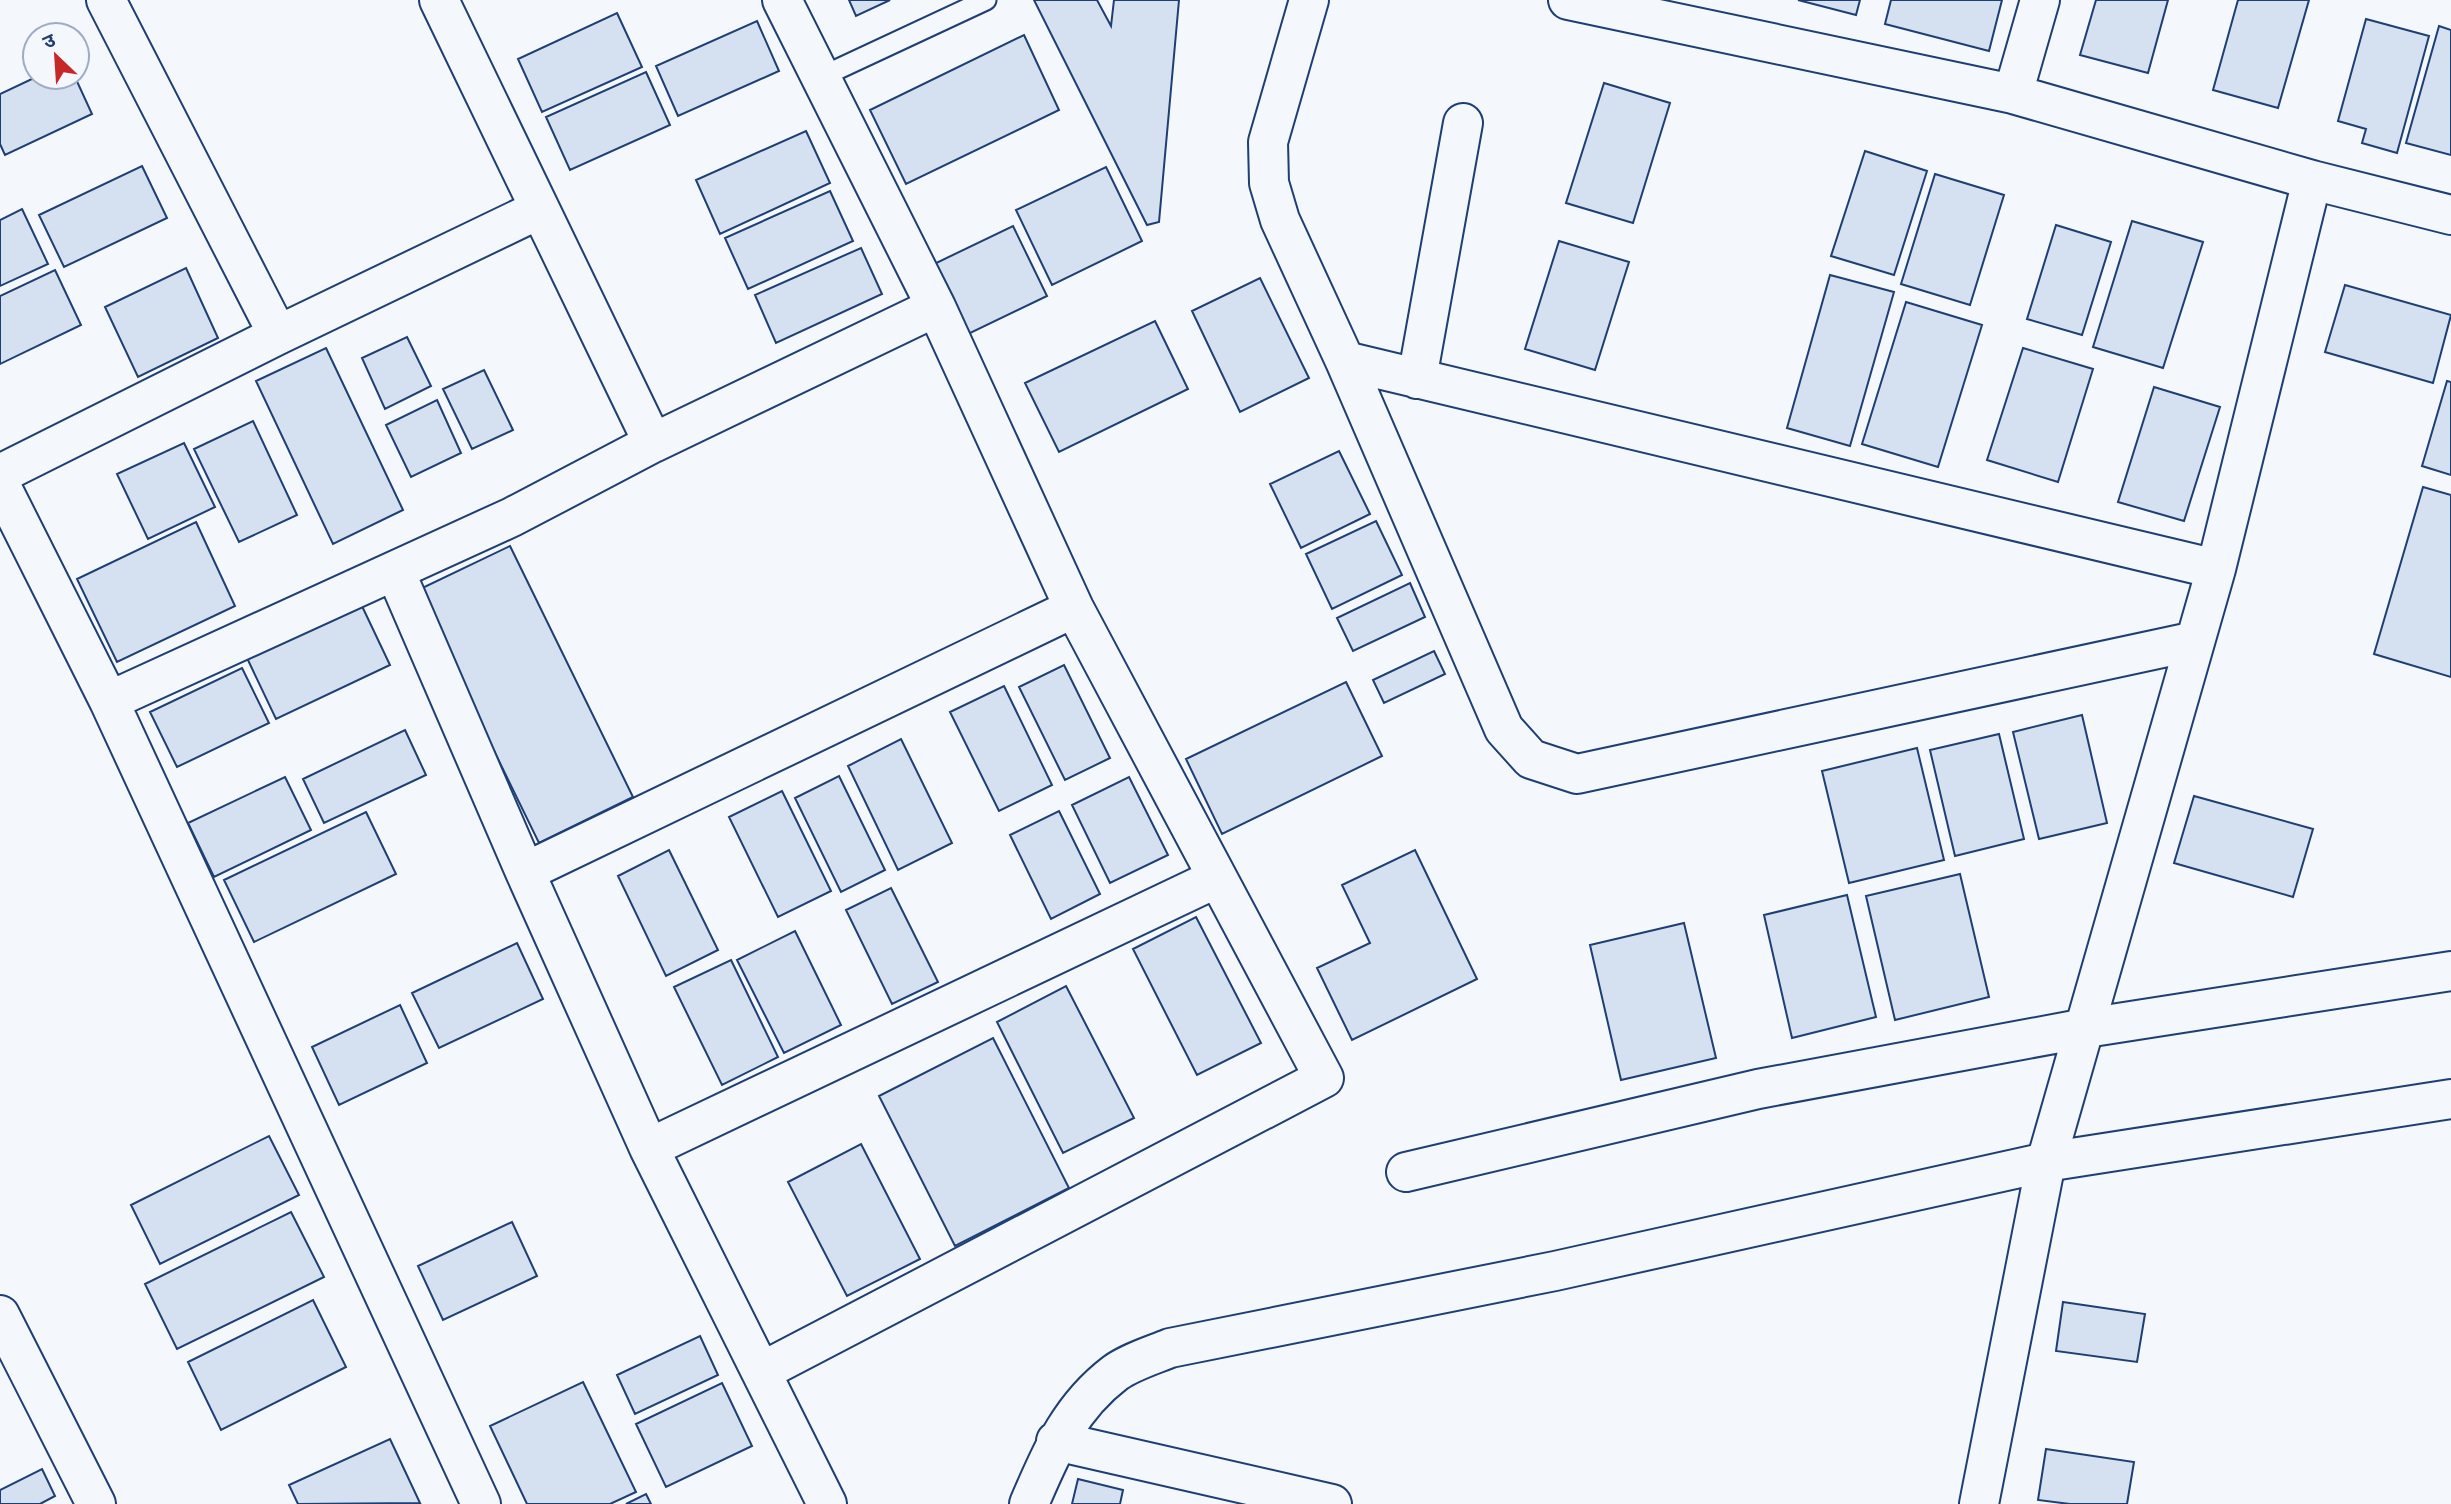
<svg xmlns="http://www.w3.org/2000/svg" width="2451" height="1504" viewBox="0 0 2451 1504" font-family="Raleway,'Noto Sans Devanagari',sans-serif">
<rect width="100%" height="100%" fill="#f4f7fb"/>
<path fill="#d5e0f0" stroke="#1d3f73" stroke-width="2" d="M 849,0 L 890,0 L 856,16 Z
M 1034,0 L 1097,0 L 1111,26 L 1114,0 L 1179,0 L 1159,222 L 1147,225 Z
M 1798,0 L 1860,0 L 1856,15 Z
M 1891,0 L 2002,0 L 1989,51 L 1885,24 Z
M 2096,0 L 2168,0 L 2148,73 L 2080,55 Z
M 2238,0 L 2309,0 L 2278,108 L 2213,90 Z
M 617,13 L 642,67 L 542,112 L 518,59 Z
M 2366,19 L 2429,36 L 2397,153 L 2362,143 L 2366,129 L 2338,121 Z
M 757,21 L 779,71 L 678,116 L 656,66 Z
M 2439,26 L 2451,30 L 2451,155 L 2406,143 Z
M 1024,35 L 1059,110 L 906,184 L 870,110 Z
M 646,72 L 670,125 L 570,170 L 546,117 Z
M 36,77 L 75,77 L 92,114 L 5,155 L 0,144 L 0,94 Z
M 1604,83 L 1670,103 L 1633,223 L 1566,203 Z
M 806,131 L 830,183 L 720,234 L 696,180 Z
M 1865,151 L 1927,171 L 1894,275 L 1831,256 Z
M 142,166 L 167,218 L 64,267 L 39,215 Z
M 1106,167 L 1142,241 L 1052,285 L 1016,210 Z
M 1935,174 L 2004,195 L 1970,305 L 1901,284 Z
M 830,191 L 853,241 L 748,289 L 725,238 Z
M 22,209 L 48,264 L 0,286 L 0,220 Z
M 2132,221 L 2203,242 L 2163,368 L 2093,347 Z
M 2056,225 L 2111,242 L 2082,335 L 2027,319 Z
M 1013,226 L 1047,296 L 964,336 L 930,266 Z
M 1559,241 L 1629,262 L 1595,370 L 1525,349 Z
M 861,248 L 882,294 L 776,343 L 755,295 Z
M 186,268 L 218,338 L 138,377 L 105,307 Z
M 55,270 L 81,325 L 0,364 L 0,296 Z
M 1830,275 L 1894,292 L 1850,446 L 1787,428 Z
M 1260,278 L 1309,378 L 1240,412 L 1192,311 Z
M 2345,285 L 2451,315 L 2433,383 L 2325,352 Z
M 1906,302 L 1982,325 L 1938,467 L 1862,444 Z
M 1155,321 L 1188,389 L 1059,452 L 1025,383 Z
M 407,337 L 431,386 L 385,409 L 362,358 Z
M 326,348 L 403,510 L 333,544 L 256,381 Z
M 2023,348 L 2093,369 L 2058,482 L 1987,460 Z
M 484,370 L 513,430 L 472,449 L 443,389 Z
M 2447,381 L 2451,382 L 2451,475 L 2422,466 Z
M 2154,387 L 2220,407 L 2184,521 L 2118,502 Z
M 437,400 L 461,453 L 411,477 L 386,425 Z
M 253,421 L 297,515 L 239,542 L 194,449 Z
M 184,443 L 215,507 L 148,539 L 117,474 Z
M 1339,451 L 1370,514 L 1301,548 L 1270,484 Z
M 2423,487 L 2451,495 L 2451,677 L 2374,654 Z
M 1376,521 L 1402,575 L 1332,609 L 1306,554 Z
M 196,522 L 235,606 L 117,662 L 77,579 Z
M 510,546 L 633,797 L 539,843 L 416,591 Z
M 1410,583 L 1425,617 L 1353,651 L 1337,618 Z
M 361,604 L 390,665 L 276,719 L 247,658 Z
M 1434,651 L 1445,674 L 1384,703 L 1373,680 Z
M 1064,665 L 1110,758 L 1065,780 L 1019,687 Z
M 242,668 L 269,723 L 177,767 L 150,712 Z
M 1346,682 L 1382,756 L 1222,834 L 1186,759 Z
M 1004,686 L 1052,785 L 999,811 L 950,712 Z
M 2082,715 L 2107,823 L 2039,839 L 2013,732 Z
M 405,730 L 426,775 L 324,823 L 303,779 Z
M 1999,734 L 2024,839 L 1955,856 L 1930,750 Z
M 901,739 L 952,843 L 898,870 L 848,766 Z
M 1917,748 L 1944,860 L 1849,883 L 1822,771 Z
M 839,776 L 885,870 L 841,892 L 795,798 Z
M 285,777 L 311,830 L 214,877 L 188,823 Z
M 1129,777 L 1168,855 L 1110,883 L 1072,805 Z
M 782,791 L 831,891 L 778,917 L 729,817 Z
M 2194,796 L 2313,829 L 2293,897 L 2174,863 Z
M 1059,811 L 1100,894 L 1051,919 L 1010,835 Z
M 366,812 L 396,874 L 254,942 L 224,880 Z
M 669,850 L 718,950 L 666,976 L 618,876 Z
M 1415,850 L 1477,979 L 1352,1040 L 1317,968 L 1370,943 L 1342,885 Z
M 1960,874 L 1989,997 L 1895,1020 L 1866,896 Z
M 891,888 L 938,982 L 892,1004 L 846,910 Z
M 1847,895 L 1876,1017 L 1792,1038 L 1764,915 Z
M 1196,917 L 1261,1043 L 1197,1075 L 1133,949 Z
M 1684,923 L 1716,1058 L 1621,1080 L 1590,945 Z
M 795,931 L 841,1025 L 784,1053 L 737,960 Z
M 517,943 L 543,999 L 439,1048 L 412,993 Z
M 731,960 L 778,1057 L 722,1085 L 674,987 Z
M 1066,986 L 1134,1118 L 1063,1153 L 997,1022 Z
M 400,1005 L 427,1063 L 339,1105 L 312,1047 Z
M 993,1038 L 1069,1188 L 955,1246 L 879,1096 Z
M 269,1136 L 299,1195 L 160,1264 L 131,1205 Z
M 861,1144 L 920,1259 L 847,1296 L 788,1182 Z
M 291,1212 L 324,1277 L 177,1349 L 145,1284 Z
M 512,1222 L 537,1276 L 443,1320 L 418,1266 Z
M 313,1300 L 346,1367 L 221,1430 L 188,1362 Z
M 2063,1302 L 2145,1314 L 2137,1362 L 2056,1351 Z
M 700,1336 L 718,1375 L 635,1414 L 617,1375 Z
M 583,1382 L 636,1492 L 610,1504 L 527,1504 L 490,1426 Z
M 722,1383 L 752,1446 L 666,1487 L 636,1424 Z
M 390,1439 L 420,1503 L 298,1504 L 289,1485 Z
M 2046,1449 L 2134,1462 L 2127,1504 L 2070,1504 L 2038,1500 Z
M 42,1469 L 55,1496 L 40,1504 L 0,1504 L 0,1490 Z
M 1078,1479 L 1123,1490 L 1120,1504 L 1072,1504 Z
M 646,1494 L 651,1504 L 626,1504 Z"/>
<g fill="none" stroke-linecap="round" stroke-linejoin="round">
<defs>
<path id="service" d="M 821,77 L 986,0"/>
<path id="minor" d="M 106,0 L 278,335
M 439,0 L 653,443
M 1309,0 L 1268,142 L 1269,183 L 1280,220 L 1345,361 L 1504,729 L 1531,759 L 1577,774 L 2195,641
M 1568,0 L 2013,94 L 2312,180 L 2451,215
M 2013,94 L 2040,0
M 1345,361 L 2216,569
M 1417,379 L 1463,123
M 0,474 L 278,335 L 540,209
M 0,484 L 109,701 L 481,1504
M 395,571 L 525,872 L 649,1148 L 827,1504
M 109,701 L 512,517 L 653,443 L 936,307
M 525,872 L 1074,608
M 649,1148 L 1217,878
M 1406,1172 L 1758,1089 L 2086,1028 L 2451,971
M 0,1315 L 96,1504
M 761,1372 L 1324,1078 L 1074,608 L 936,307 L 782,0
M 1056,1441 L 1332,1504
M 1029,1504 C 1051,1453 1069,1408 1115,1373 C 1130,1362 1153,1355 1170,1348 L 1555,1271 L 2046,1162 L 2451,1099
M 1979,1504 L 2046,1162 L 2216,569 L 2312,180"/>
</defs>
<use href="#service" stroke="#1d3f73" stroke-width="23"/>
<use href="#minor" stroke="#1d3f73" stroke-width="42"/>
<use href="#service" stroke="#f4f7fb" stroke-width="19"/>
<use href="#minor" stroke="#f4f7fb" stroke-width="38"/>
</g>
<g transform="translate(56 56) rotate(335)"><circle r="33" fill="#f4f7fb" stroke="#9eadc5" stroke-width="2"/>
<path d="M0-5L12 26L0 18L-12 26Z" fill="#c62828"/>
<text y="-10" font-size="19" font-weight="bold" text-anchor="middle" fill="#1d3f73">उ</text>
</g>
</svg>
